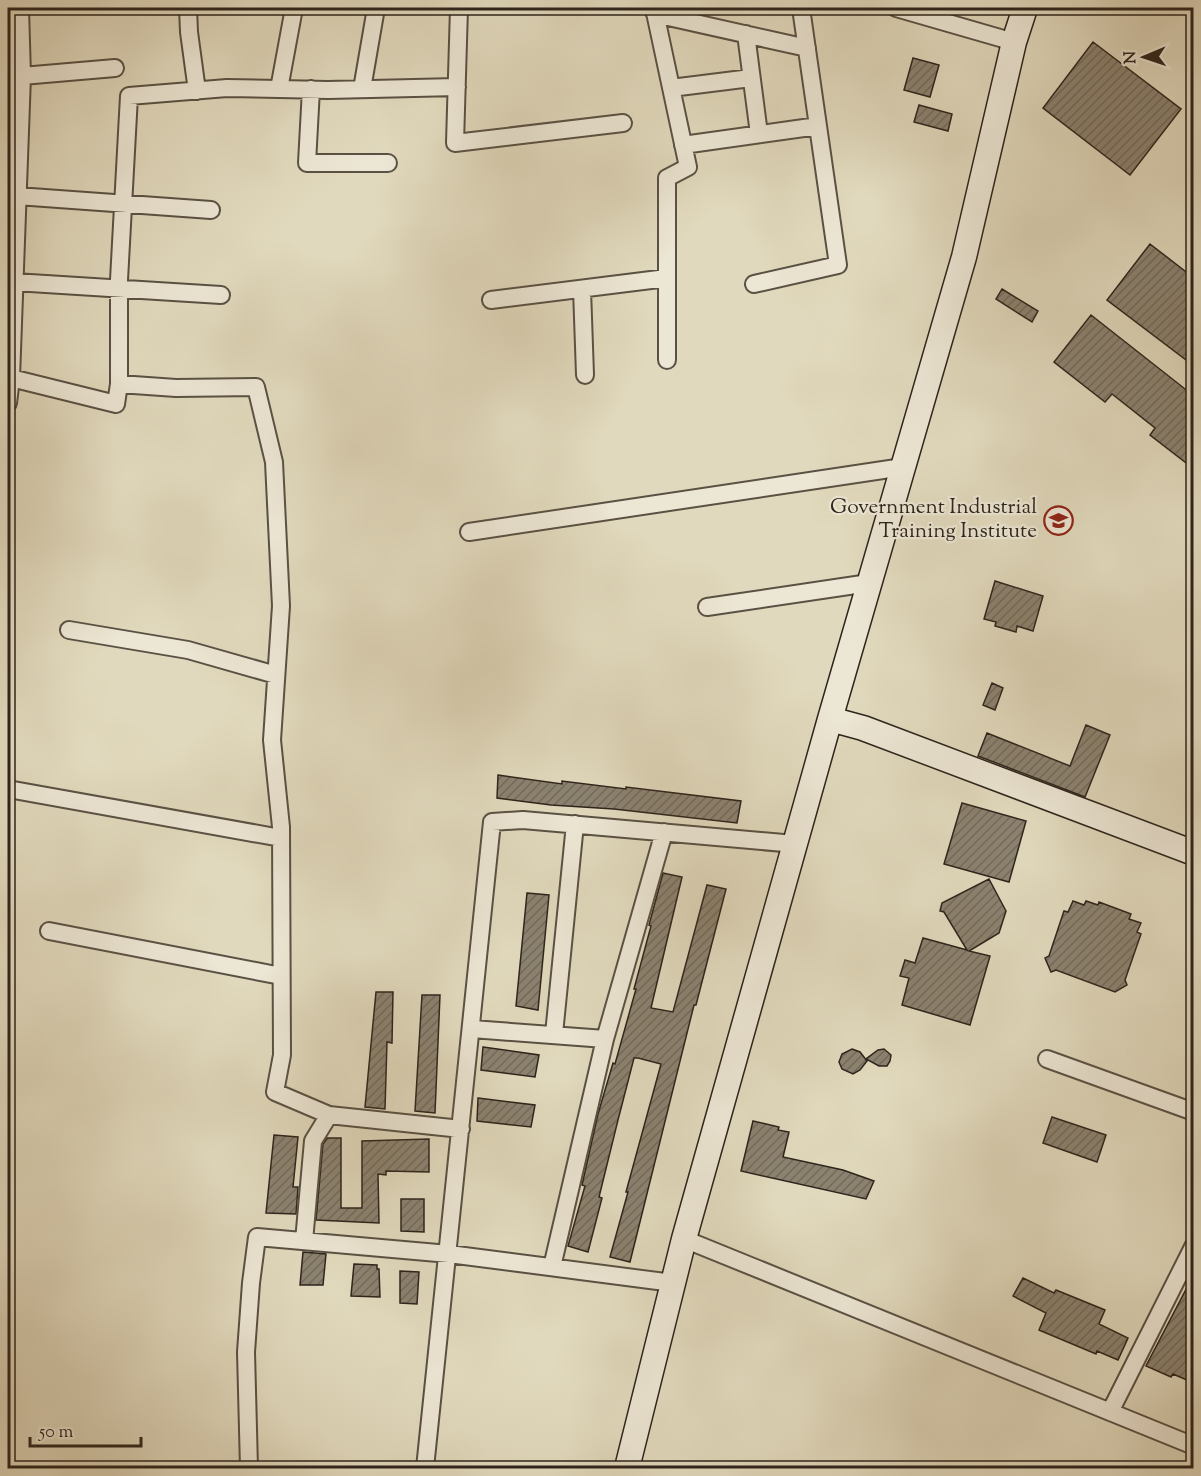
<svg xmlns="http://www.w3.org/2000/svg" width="1201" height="1476" viewBox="0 0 1201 1476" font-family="'Sorts Mill Goudy',serif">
<defs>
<pattern id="building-hatch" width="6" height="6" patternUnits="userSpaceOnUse" patternTransform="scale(1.5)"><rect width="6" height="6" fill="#8b8270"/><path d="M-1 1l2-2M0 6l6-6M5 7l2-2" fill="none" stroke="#726a5b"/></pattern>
</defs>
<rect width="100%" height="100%" fill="#e1d9bd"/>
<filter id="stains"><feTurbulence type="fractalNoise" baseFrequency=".00333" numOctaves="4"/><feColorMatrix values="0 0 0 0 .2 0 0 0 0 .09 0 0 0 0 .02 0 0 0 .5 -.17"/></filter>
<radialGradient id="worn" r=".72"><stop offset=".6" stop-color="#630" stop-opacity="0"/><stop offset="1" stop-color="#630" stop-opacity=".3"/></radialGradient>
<path fill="url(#building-hatch)" stroke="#2d241c" stroke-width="1.5" d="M 1093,42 L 1181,109 L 1130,175 L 1043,108 Z
M 913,58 L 939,65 L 930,97 L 904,90 Z
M 919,105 L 952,114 L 948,131 L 914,122 Z
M 1150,244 L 1194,278 L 1194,366 L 1107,300 Z
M 1002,289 L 1038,311 L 1032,322 L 996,299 Z
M 1091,315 L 1194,396 L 1194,469 L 1150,435 L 1155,428 L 1112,394 L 1105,402 L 1054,362 Z
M 995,581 L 1043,596 L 1033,631 L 1017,626 L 1016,632 L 995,626 L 996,622 L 984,619 Z
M 992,683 L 1003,688 L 995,710 L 983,705 Z
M 1086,725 L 1110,735 L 1085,797 L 978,756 L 987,733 L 1070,766 Z
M 498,775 L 562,784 L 562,781 L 626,789 L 626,787 L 741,801 L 737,823 L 614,809 L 551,805 L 497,798 Z
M 962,803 L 1026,821 L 1009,882 L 944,864 Z
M 663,873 L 682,877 L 651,1008 L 673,1012 L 707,885 L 726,889 L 696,1005 L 694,1005 L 630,1262 L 610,1257 L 628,1192 L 626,1192 L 661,1064 L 638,1058 L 634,1058 L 618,1120 L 599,1197 L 602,1198 L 588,1252 L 568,1246 L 585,1186 L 582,1185 L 598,1114 L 613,1063 L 615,1064 L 636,989 L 634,989 L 651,926 L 649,925 Z
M 989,879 L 1006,911 L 999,933 L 969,951 L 990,956 L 970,1025 L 902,1005 L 909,978 L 900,976 L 905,960 L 915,963 L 923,938 L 967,950 L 944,912 L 940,911 L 942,903 Z
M 527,893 L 549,895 L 538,1010 L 516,1006 Z
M 1073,901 L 1084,905 L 1086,901 L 1098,905 L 1099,902 L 1131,914 L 1129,919 L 1141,923 L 1137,932 L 1141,934 L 1125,980 L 1127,985 L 1115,992 L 1056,970 L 1051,972 L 1045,958 L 1049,956 L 1064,911 L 1068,912 Z
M 376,992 L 393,992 L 392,1043 L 387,1042 L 385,1109 L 365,1107 Z
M 422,995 L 440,995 L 435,1113 L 415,1111 Z
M 483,1047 L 539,1055 L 535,1077 L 481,1070 Z
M 852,1049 L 860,1052 L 867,1061 L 860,1070 L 853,1074 L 842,1069 L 839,1062 L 842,1054 Z
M 884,1049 L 891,1055 L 890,1061 L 887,1066 L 879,1066 L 866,1059 L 878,1050 Z
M 478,1098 L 535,1105 L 531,1127 L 477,1121 Z
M 1052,1117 L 1106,1135 L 1097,1162 L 1043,1143 Z
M 753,1121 L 779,1127 L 778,1130 L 789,1132 L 783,1157 L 843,1170 L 874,1181 L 866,1199 L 741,1171 Z
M 274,1135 L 298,1137 L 293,1187 L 298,1187 L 296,1214 L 266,1213 Z
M 327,1138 L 341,1138 L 341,1208 L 362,1208 L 362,1141 L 429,1139 L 429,1172 L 386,1171 L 386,1175 L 378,1174 L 379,1223 L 316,1220 L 323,1144 Z
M 401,1199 L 424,1199 L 424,1232 L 401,1231 Z
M 303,1252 L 326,1254 L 323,1285 L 300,1285 Z
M 354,1264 L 377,1265 L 377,1269 L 379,1269 L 380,1297 L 351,1296 Z
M 400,1271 L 419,1272 L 417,1304 L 400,1303 Z
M 1194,1274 L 1194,1383 L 1173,1374 L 1171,1377 L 1146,1366 Z
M 1023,1278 L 1054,1293 L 1056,1290 L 1105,1310 L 1099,1324 L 1128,1338 L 1118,1360 L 1097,1351 L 1096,1354 L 1039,1330 L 1046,1313 L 1013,1296 Z"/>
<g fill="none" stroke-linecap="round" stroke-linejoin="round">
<defs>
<path id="street" d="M 188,8 L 189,32 L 197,91
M 459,8 L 455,143 L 623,123
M 654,8 L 688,167 L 667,178 L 667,360
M 896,8 L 1014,42
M 655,14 L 807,48
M 746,34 L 759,134
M 8,75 L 22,76 L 115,68
M 671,88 L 751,78
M 279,89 L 294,8
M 311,89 L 307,163 L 388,163
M 362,89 L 376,8
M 683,145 L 818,126
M 17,196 L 211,210
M 14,282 L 221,295
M 754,284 L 838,265 L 801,8
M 582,289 L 585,375
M 491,300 L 667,278
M 11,378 L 116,404 L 119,384 L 119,280 L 129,96 L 227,88 L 328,90 L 457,87
M 119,384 L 176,388 L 256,387 L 274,462 L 281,606 L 272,740 L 281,827 L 282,1055 L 275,1092 L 329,1115 L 461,1129
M 8,403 L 11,378 L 22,76 L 20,8
M 469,532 L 903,467
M 707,607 L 869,583
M 69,630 L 188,650 L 276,675
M 8,789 L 281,838
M 49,931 L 281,976
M 472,1029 L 605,1039
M 554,1034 L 575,824
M 1047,1059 L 1194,1112
M 684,1239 L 1194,1446
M 304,1241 L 313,1141 L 329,1115
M 552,1267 L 605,1039 L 664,832
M 1110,1412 L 1194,1245
M 249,1468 L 246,1352 L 251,1283 L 257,1237 L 449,1254 L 673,1283
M 425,1468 L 492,822 L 523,820 L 795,844"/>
<path id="secondary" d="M 830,719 L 863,728 L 1194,853
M 627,1468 L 684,1239 L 830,719 L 964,257 L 1014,42 L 1025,8"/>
</defs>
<use href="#street" stroke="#5a5144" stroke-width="20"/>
<use href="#secondary" stroke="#2d241c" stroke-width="27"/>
<use href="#street" stroke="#ece6d4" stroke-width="16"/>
<use href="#secondary" stroke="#ece6d4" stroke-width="24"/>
</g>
<defs>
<symbol id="school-ring" viewBox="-11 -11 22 22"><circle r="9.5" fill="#ece6d4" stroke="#8f2418" stroke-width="1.5"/><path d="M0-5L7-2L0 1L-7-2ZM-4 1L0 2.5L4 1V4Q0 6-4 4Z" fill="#8f2418"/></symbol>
</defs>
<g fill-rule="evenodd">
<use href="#school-ring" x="1042" y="504" width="33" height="33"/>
</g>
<g text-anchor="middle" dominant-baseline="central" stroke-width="4.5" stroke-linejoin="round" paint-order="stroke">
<g font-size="21" fill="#2d241c" stroke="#ece6d4" text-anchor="end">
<text x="1037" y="508">Government Industrial<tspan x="1037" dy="24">Training Institute</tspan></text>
</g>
</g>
<rect width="1201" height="1476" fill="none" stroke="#e1d9bd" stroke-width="30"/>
<rect x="9" y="9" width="1183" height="1458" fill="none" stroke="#2d241c" stroke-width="3"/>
<rect x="15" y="15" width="1171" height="1446" fill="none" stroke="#2d241c" stroke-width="1.5"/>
<g transform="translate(1144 57) rotate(268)" stroke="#ece6d4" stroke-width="4.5" paint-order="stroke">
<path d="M0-4.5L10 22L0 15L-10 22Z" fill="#2d241c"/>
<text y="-9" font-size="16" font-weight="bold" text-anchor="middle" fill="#2d241c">N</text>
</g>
<path d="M30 1437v9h111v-9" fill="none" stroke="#2d241c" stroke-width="3"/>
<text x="39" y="1437" font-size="18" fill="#2d241c" stroke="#ece6d4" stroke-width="4.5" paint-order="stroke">50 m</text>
<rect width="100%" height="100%" filter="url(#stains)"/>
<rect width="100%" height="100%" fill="url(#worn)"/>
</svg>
